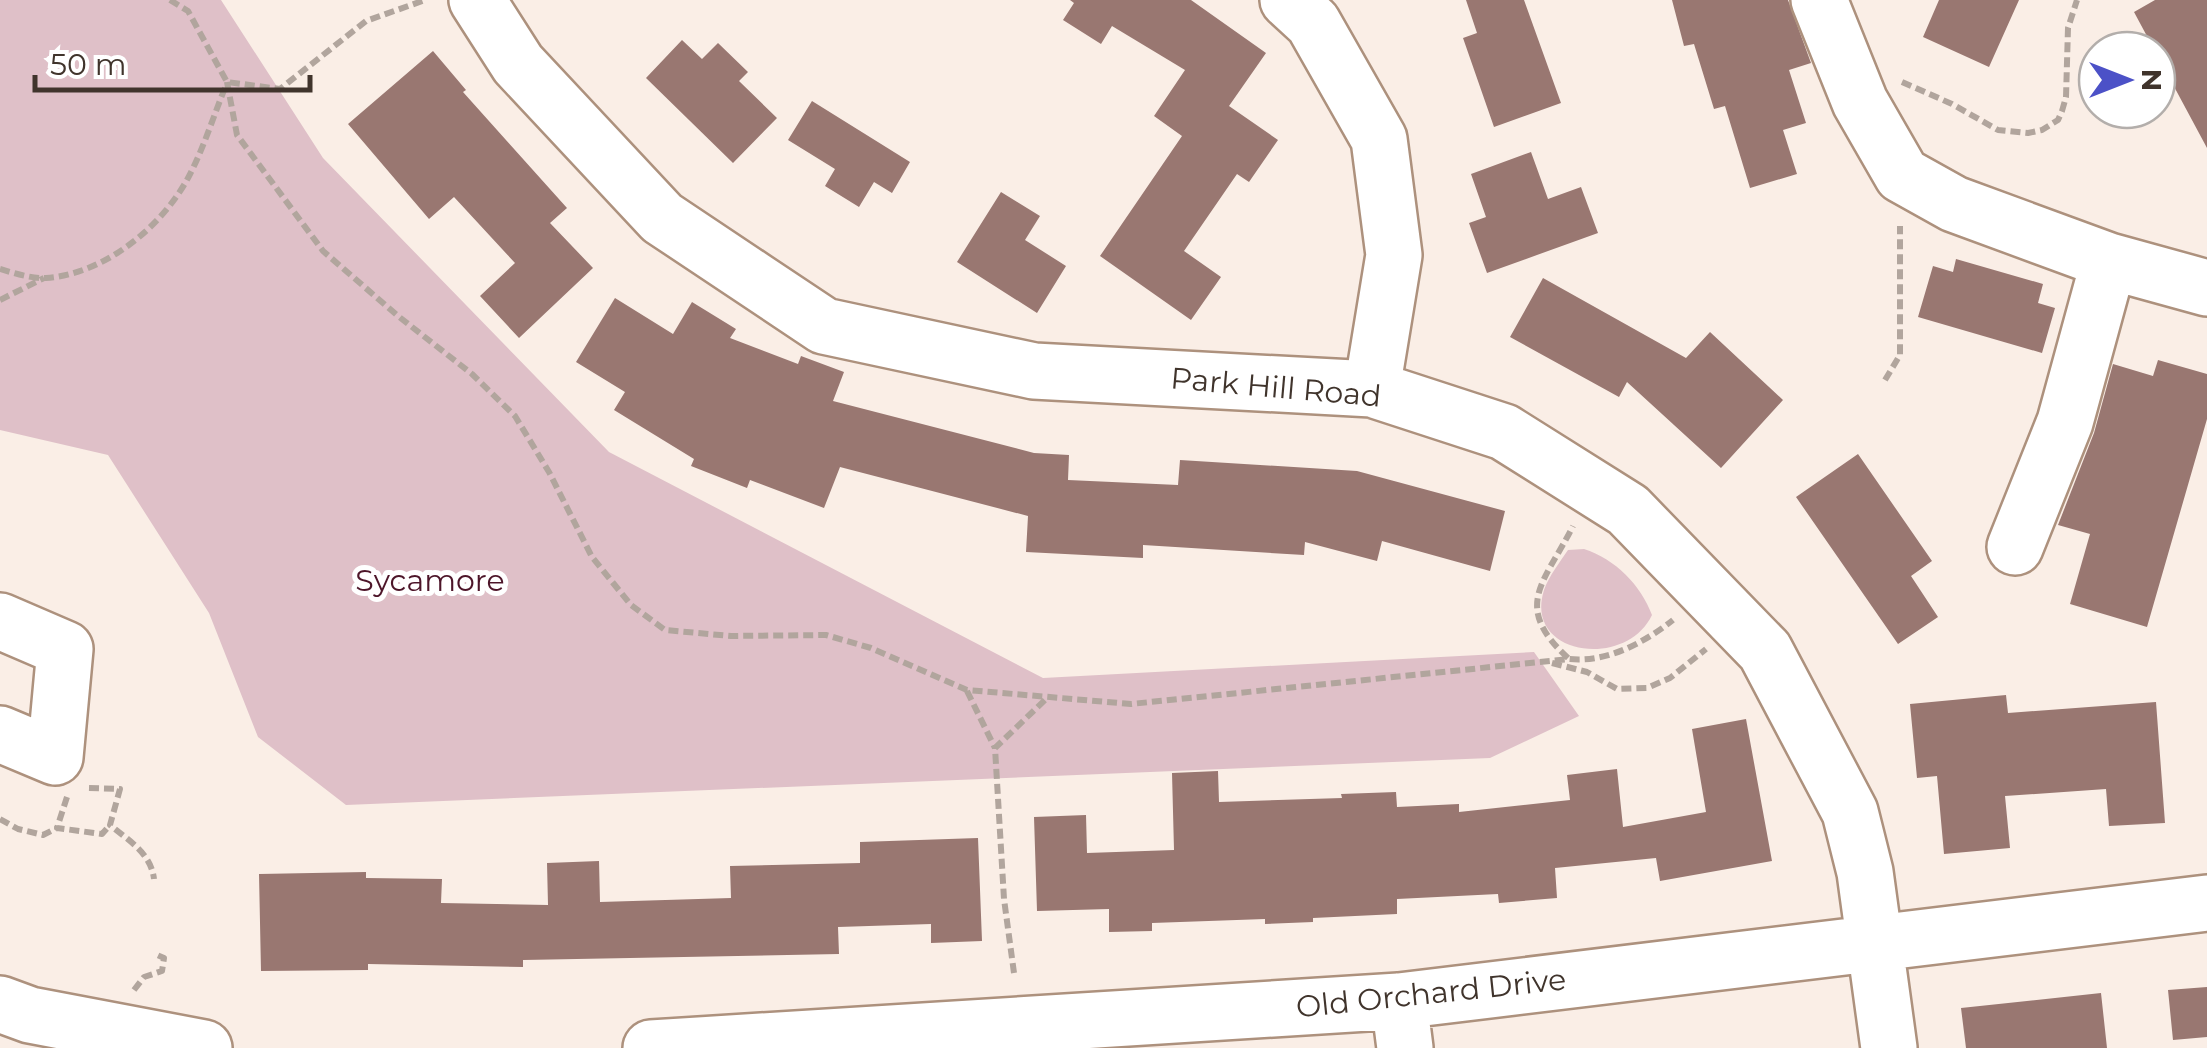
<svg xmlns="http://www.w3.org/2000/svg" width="2207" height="1048" viewBox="0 0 2207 1048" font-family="Montserrat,sans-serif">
<rect width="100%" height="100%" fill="#faeee6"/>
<path fill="#dfc0c8" d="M 0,0 L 221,0 L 323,158 L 609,452 L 1043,678 L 1534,652 L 1579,716 L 1490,758 L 346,805 L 258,737 L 209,613 L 108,455 L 0,430 Z
M 1584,549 C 1615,559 1641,585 1652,615 C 1626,670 1523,656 1544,590 C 1549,576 1560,562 1568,550 Z"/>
<path fill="#997771" d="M 1070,0 L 1191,0 L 1266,53 L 1229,106 L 1278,140 L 1249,182 L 1237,174 L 1184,251 L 1221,277 L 1191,320 L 1100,256 L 1182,136 L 1154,116 L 1185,70 L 1112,26 L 1101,44 L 1063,20 L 1074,3 Z
M 1466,0 L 1524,0 L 1561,103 L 1494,127 L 1463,38 L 1477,33 Z
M 1672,0 L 1788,0 L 1811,63 L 1789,70 L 1806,123 L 1783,130 L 1797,174 L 1750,188 L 1725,106 L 1714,109 L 1694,44 L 1684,46 Z
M 1939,0 L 2019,0 L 1989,67 L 1923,37 Z
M 2155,0 L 2207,0 L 2207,148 L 2134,12 Z
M 682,40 L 702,59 L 718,43 L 748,72 L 739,81 L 777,118 L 733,163 L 646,78 Z
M 433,51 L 466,90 L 463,92 L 567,208 L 550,223 L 593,268 L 519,338 L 480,296 L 515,263 L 454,197 L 429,219 L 348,124 Z
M 812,101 L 910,162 L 892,193 L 874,182 L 859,207 L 825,186 L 835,169 L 788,140 Z
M 1531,152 L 1548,199 L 1581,187 L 1598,233 L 1487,273 L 1469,223 L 1486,217 L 1471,174 Z
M 1001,192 L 1040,216 L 1025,240 L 1066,266 L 1037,313 L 957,262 Z
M 1956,259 L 2043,284 L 2038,303 L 2055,308 L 2042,353 L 1918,317 L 1933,266 L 1953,272 Z
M 1543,278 L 1686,358 L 1710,332 L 1783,400 L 1721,468 L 1627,382 L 1619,397 L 1510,337 Z
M 615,298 L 673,334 L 692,302 L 736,329 L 730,338 L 798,364 L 801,356 L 844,372 L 833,401 L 1034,453 L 1069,455 L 1068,480 L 1178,485 L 1180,460 L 1357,471 L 1505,511 L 1490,571 L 1382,541 L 1377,561 L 1305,542 L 1304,555 L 1143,545 L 1143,558 L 1026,552 L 1028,516 L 840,467 L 824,508 L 750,480 L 747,488 L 691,466 L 694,459 L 614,410 L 625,392 L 576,362 Z
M 2158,360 L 2207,374 L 2207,419 L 2147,627 L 2070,604 L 2090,534 L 2058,525 L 2094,433 L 2113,364 L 2153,376 Z
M 1858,454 L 1932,561 L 1911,576 L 1938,617 L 1898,644 L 1796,497 Z
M 2006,695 L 2008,713 L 2156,702 L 2165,823 L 2109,826 L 2106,789 L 2005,796 L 2010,848 L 1944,854 L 1937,776 L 1917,778 L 1910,704 Z
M 1746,719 L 1772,861 L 1660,881 L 1656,858 L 1555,868 L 1557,898 L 1499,903 L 1498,894 L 1397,899 L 1397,914 L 1313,918 L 1313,922 L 1265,924 L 1265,919 L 1152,923 L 1152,931 L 1109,932 L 1109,909 L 1037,911 L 1034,817 L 1086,815 L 1087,853 L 1174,850 L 1172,773 L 1218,771 L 1219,802 L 1342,798 L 1341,794 L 1396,792 L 1397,807 L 1459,804 L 1459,812 L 1570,800 L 1567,775 L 1617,769 L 1623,827 L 1706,812 L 1692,729 Z
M 978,838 L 982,941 L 931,943 L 931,924 L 838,927 L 839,954 L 523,960 L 523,967 L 368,964 L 368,970 L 261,971 L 259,874 L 366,872 L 366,878 L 442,879 L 441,903 L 548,905 L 547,863 L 599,861 L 600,902 L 731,898 L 730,866 L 860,863 L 860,842 Z
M 2207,987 L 2207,1037 L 2173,1040 L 2168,990 Z
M 2101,993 L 2107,1048 L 1966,1048 L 1961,1008 Z"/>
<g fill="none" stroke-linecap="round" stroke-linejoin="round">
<defs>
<path id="minor" d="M 477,0 L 518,64 L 662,218 L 824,326 L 1034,371 L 1372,389 L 1504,432 L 1628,510 L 1765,651 L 1850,812 L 1865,872 L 1889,1048
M 1288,0 L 1313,23 L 1379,139 L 1394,255 L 1372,389
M 1819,0 L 1860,102 L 1902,175 L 1954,204 L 2109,261 L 2207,288
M 2015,547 L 2065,422 L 2109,261
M 0,621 L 65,649 L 55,757 L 0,734
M 1399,1001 L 1405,1048
M 0,1004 L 30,1015 L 204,1048
M 651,1048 L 1399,1001 L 2207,903"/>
</defs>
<use href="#minor" stroke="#ad917d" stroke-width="60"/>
<path stroke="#b1a59d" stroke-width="6" stroke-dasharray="10 5" stroke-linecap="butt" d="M 170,0 L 188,11 L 227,82 L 280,89 L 366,21 L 425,0
M 227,82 L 237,135 L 323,251 L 398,316 L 472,374 L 515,416 L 549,472 L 592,557 L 631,605 L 665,630 L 731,636 L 826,635 L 871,648 L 967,690 L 1131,704 L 1569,659 C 1606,663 1644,643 1673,620
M 1902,82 L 1952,104 L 1998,130 L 2028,133 L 2042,130 L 2058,120 L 2062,111 L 2066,97 L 2068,28 L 2077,0
M 0,269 C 14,273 32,279 46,278 C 104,274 161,228 188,178 C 204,148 214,114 227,83
M 0,300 L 44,278
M 1885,380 L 1900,355 L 1900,226
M 1568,658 C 1511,606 1545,582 1573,526
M 1552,663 L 1587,672 L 1617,689 L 1647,688 L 1670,678 L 1706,649
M 967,691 L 995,748
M 89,788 L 120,789 L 110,825 C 128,840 151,853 154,879
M 67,797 L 57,828 L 102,834 L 110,825
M 0,819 L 18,829 L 43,835 L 57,828
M 1014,973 L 1004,899 L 995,748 L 1047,698
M 134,990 L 144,977 L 162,971 L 164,958 L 155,954"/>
<use href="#minor" stroke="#fff" stroke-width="55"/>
</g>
<g text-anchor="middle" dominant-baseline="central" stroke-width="10" stroke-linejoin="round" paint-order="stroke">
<g font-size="30" fill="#40342c" stroke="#fff">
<text transform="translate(1276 387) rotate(5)">Park Hill Road</text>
<text transform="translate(1431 993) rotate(-6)">Old Orchard Drive</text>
</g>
<g font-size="30" fill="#4d1529" stroke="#fff">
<text x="430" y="580">Sycamore</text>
</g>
</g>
<g transform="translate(2127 80) rotate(90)"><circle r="48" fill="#ffffff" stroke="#b3aeab" stroke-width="2.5"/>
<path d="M0-8L18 38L0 25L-18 38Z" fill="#4c51c7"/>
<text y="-15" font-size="28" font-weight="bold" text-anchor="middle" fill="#40342c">N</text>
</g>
<path d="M35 75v15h275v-15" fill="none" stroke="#40342c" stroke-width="5"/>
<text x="50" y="75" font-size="30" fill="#40342c" stroke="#ffffff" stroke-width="8" paint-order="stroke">50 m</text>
</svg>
